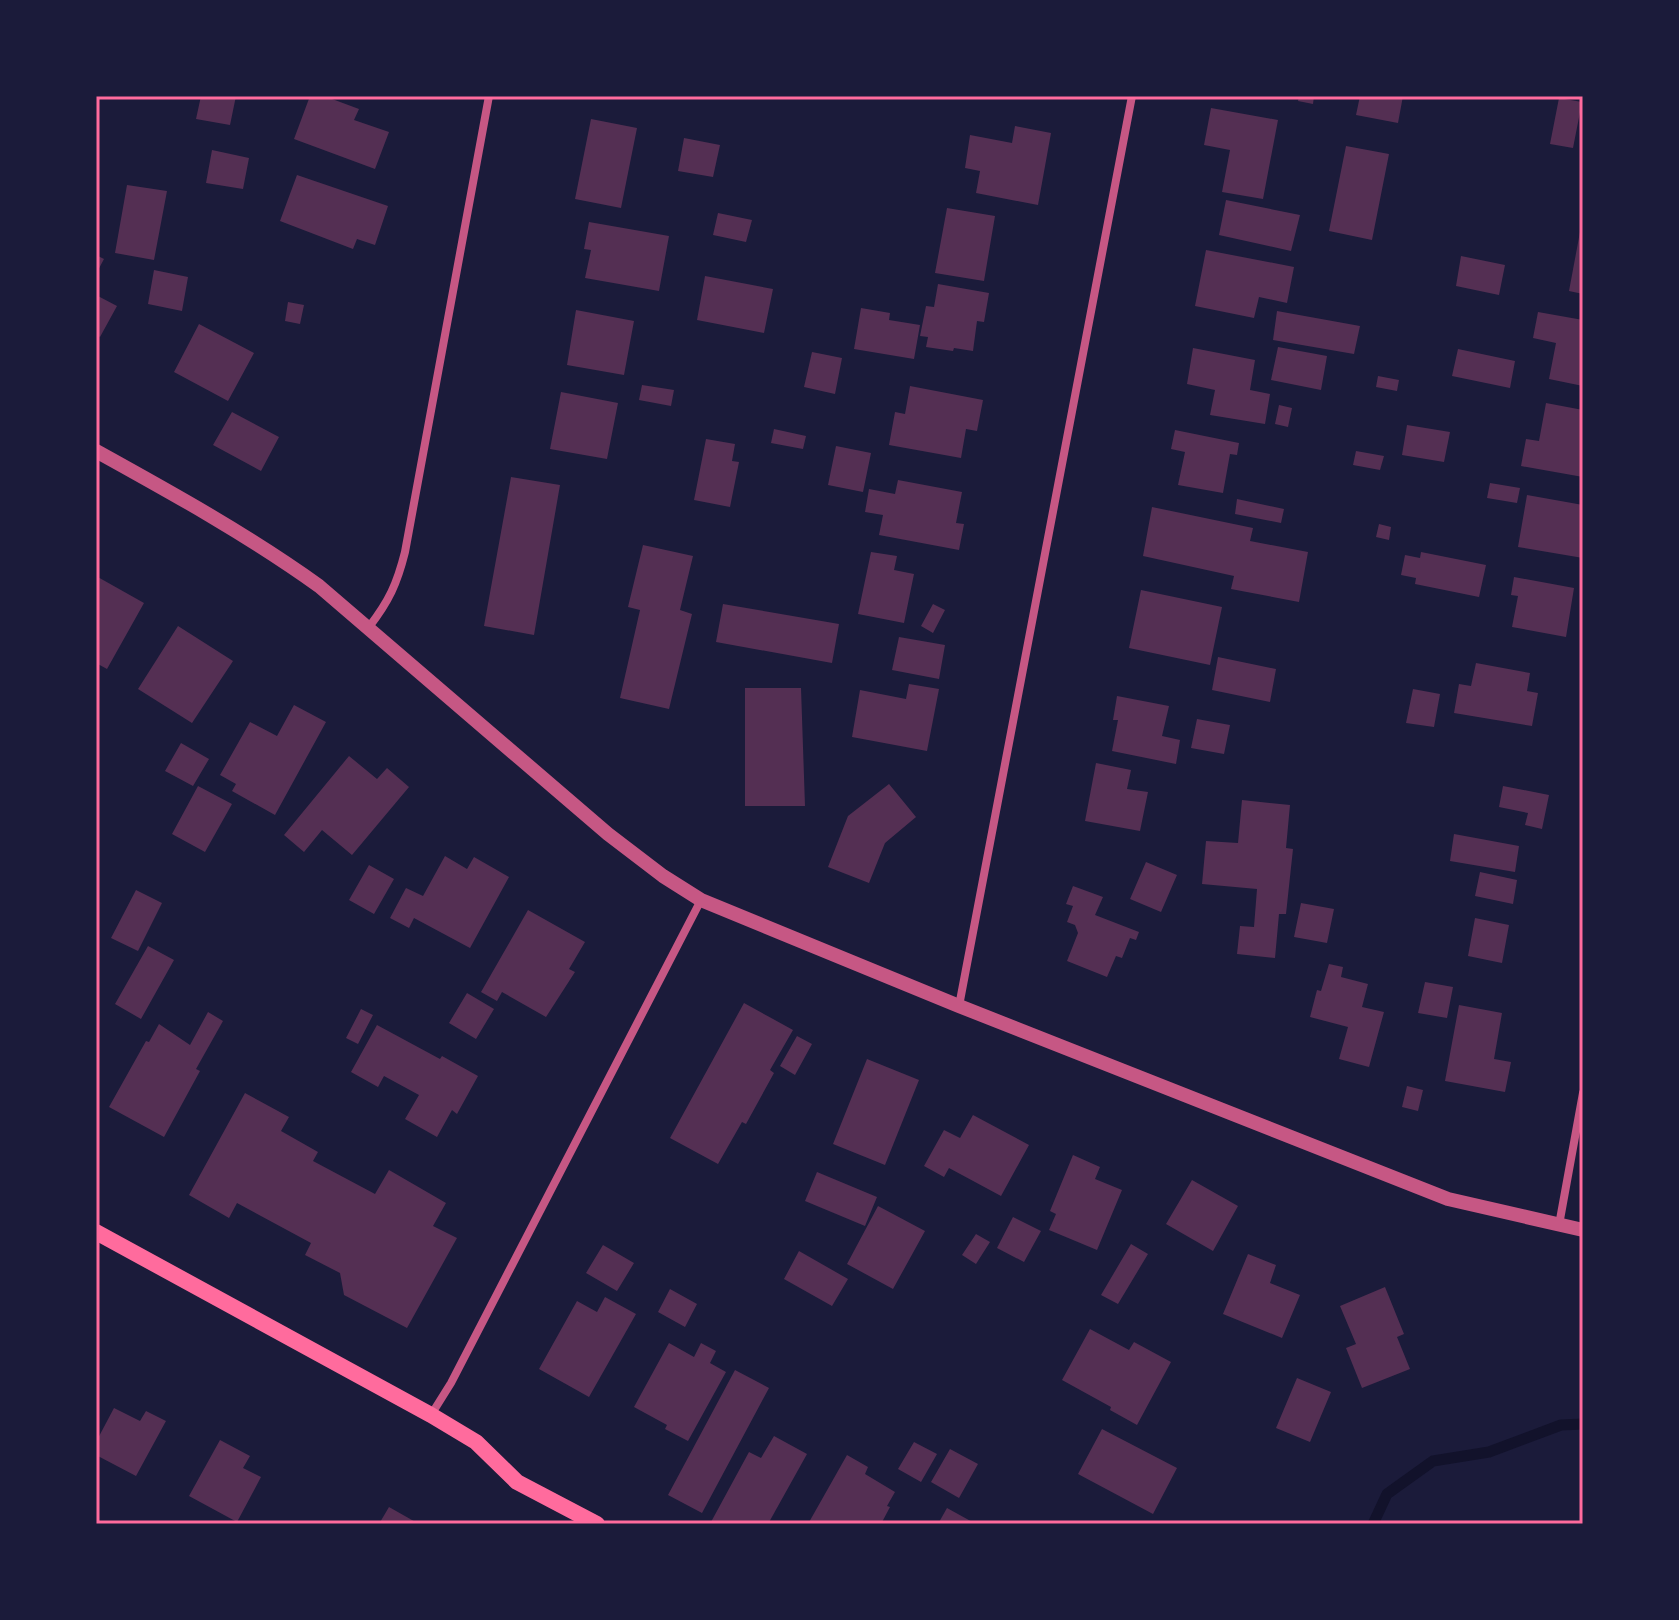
<svg xmlns="http://www.w3.org/2000/svg" width="1679" height="1620" viewBox="0 0 1679 1620" font-family="Barlow,sans-serif">
<rect width="100%" height="100%" fill="#1b1b3a"/>
<g fill="none" stroke-linecap="round" stroke-linejoin="round">
<path stroke="#12122b" stroke-width="11" d="M 1373,1524 L 1387,1494 L 1433,1461 L 1489,1452 L 1561,1425 L 1583,1424"/>
</g>
<path fill="#542f53" d="M 201,96 L 236,96 L 230,125 L 196,119 Z
M 310,96 L 324,96 L 359,109 L 354,120 L 389,132 L 375,169 L 294,139 Z
M 1299,96 L 1314,96 L 1313,104 L 1298,101 Z
M 1360,96 L 1403,96 L 1398,123 L 1356,115 Z
M 1559,98 L 1582,102 L 1573,148 L 1550,144 Z
M 1211,108 L 1278,120 L 1263,199 L 1222,192 L 1230,150 L 1204,145 Z
M 591,119 L 637,128 L 621,208 L 575,199 Z
M 1015,126 L 1051,133 L 1038,205 L 976,193 L 980,171 L 965,168 L 970,135 L 1012,143 Z
M 684,138 L 720,145 L 713,177 L 678,171 Z
M 1346,146 L 1389,154 L 1372,240 L 1329,231 Z
M 212,150 L 249,158 L 243,189 L 206,183 Z
M 297,175 L 388,206 L 375,245 L 357,239 L 353,249 L 280,221 Z
M 127,185 L 167,191 L 154,260 L 115,253 Z
M 1226,200 L 1300,215 L 1291,251 L 1219,235 Z
M 947,208 L 995,216 L 984,281 L 935,273 Z
M 718,213 L 752,220 L 746,242 L 713,235 Z
M 589,222 L 669,236 L 659,291 L 585,278 L 591,250 L 584,249 Z
M 1580,232 L 1583,232 L 1583,294 L 1569,291 Z
M 1206,250 L 1294,267 L 1287,303 L 1259,297 L 1254,318 L 1195,306 Z
M 96,255 L 104,259 L 96,274 Z
M 1461,256 L 1505,265 L 1499,295 L 1456,286 Z
M 154,270 L 188,277 L 182,311 L 148,304 Z
M 705,276 L 773,289 L 764,333 L 697,320 Z
M 938,284 L 989,293 L 984,322 L 977,321 L 973,351 L 954,348 L 953,351 L 926,347 L 928,337 L 920,336 L 926,306 L 934,307 Z
M 96,295 L 117,306 L 100,337 L 96,334 Z
M 288,302 L 304,305 L 300,324 L 285,321 Z
M 861,308 L 890,313 L 889,320 L 920,325 L 914,359 L 854,349 Z
M 576,310 L 634,321 L 624,375 L 567,365 Z
M 1277,311 L 1360,326 L 1354,354 L 1273,340 Z
M 1538,312 L 1583,320 L 1583,386 L 1549,379 L 1556,343 L 1533,338 Z
M 199,324 L 254,353 L 228,401 L 174,372 Z
M 1278,347 L 1327,356 L 1321,390 L 1271,380 Z
M 1193,348 L 1255,360 L 1250,390 L 1270,394 L 1265,424 L 1210,415 L 1215,390 L 1187,384 Z
M 1458,349 L 1515,361 L 1510,388 L 1452,376 Z
M 812,352 L 842,358 L 835,394 L 804,387 Z
M 1378,376 L 1399,380 L 1397,391 L 1376,387 Z
M 642,385 L 674,390 L 671,406 L 639,400 Z
M 910,386 L 983,400 L 977,431 L 966,429 L 961,458 L 889,445 L 895,412 L 905,414 Z
M 561,392 L 618,403 L 607,459 L 550,449 Z
M 1546,403 L 1583,410 L 1583,477 L 1521,466 L 1526,439 L 1539,441 Z
M 1279,405 L 1292,408 L 1288,427 L 1275,424 Z
M 232,412 L 279,437 L 261,471 L 213,445 Z
M 1407,425 L 1450,432 L 1444,462 L 1402,455 Z
M 774,429 L 806,436 L 803,449 L 771,443 Z
M 1175,430 L 1239,443 L 1237,455 L 1230,454 L 1223,493 L 1178,485 L 1185,452 L 1171,449 Z
M 706,439 L 735,444 L 732,461 L 739,462 L 730,507 L 694,500 Z
M 836,446 L 871,453 L 863,492 L 828,485 Z
M 1356,451 L 1384,456 L 1380,470 L 1353,465 Z
M 511,477 L 560,485 L 534,635 L 484,626 Z
M 898,480 L 962,492 L 956,523 L 964,524 L 959,550 L 879,535 L 883,515 L 865,512 L 869,489 L 895,494 Z
M 1490,483 L 1520,488 L 1517,503 L 1487,498 Z
M 1527,495 L 1583,505 L 1583,558 L 1518,547 Z
M 1237,499 L 1284,509 L 1281,523 L 1235,514 Z
M 1152,507 L 1253,528 L 1250,541 L 1308,552 L 1299,602 L 1231,589 L 1234,576 L 1143,556 Z
M 1379,524 L 1391,527 L 1389,540 L 1376,537 Z
M 643,545 L 693,556 L 680,610 L 692,614 L 669,709 L 620,698 L 640,610 L 628,607 Z
M 871,552 L 897,556 L 894,570 L 914,574 L 904,623 L 858,614 Z
M 1421,552 L 1486,565 L 1479,597 L 1415,584 L 1416,578 L 1401,575 L 1405,555 L 1420,558 Z
M 96,576 L 144,603 L 107,669 L 96,663 Z
M 1514,577 L 1574,588 L 1566,637 L 1512,627 L 1518,596 L 1511,595 Z
M 1141,590 L 1222,607 L 1210,665 L 1129,648 Z
M 723,604 L 839,624 L 832,663 L 716,642 Z
M 933,604 L 945,610 L 933,633 L 921,626 Z
M 178,626 L 233,661 L 192,723 L 138,689 Z
M 899,637 L 945,645 L 939,679 L 892,670 Z
M 1218,657 L 1276,669 L 1270,702 L 1212,690 Z
M 1476,663 L 1530,673 L 1527,691 L 1538,693 L 1532,726 L 1454,713 L 1459,684 L 1471,686 Z
M 909,684 L 939,689 L 927,751 L 852,737 L 860,690 L 906,699 Z
M 745,688 L 801,688 L 805,806 L 745,806 Z
M 1413,689 L 1440,694 L 1434,727 L 1406,723 Z
M 1117,696 L 1169,706 L 1162,736 L 1180,740 L 1176,764 L 1112,751 L 1118,720 L 1113,720 Z
M 294,705 L 326,722 L 275,815 L 232,791 L 236,784 L 220,775 L 250,722 L 277,736 Z
M 1197,719 L 1230,725 L 1224,754 L 1191,748 Z
M 181,743 L 209,759 L 193,786 L 165,771 Z
M 349,756 L 377,779 L 387,768 L 409,787 L 352,855 L 322,830 L 304,852 L 284,835 Z
M 1096,763 L 1131,770 L 1127,789 L 1148,792 L 1140,831 L 1085,821 Z
M 889,784 L 916,817 L 885,843 L 869,883 L 828,867 L 848,816 Z
M 198,786 L 232,804 L 205,852 L 172,834 Z
M 1503,786 L 1549,795 L 1542,829 L 1525,825 L 1528,813 L 1499,807 Z
M 1242,800 L 1290,805 L 1286,848 L 1293,849 L 1286,914 L 1279,914 L 1275,958 L 1237,954 L 1240,926 L 1254,927 L 1257,889 L 1202,884 L 1206,841 L 1238,843 Z
M 1454,834 L 1519,846 L 1515,872 L 1450,861 Z
M 445,856 L 467,869 L 474,857 L 509,877 L 470,948 L 414,918 L 409,928 L 390,918 L 406,888 L 423,896 Z
M 1146,862 L 1177,875 L 1161,912 L 1130,899 Z
M 369,865 L 394,879 L 374,914 L 349,900 Z
M 1480,872 L 1517,880 L 1513,904 L 1475,896 Z
M 1073,886 L 1103,897 L 1095,915 L 1139,932 L 1136,940 L 1130,938 L 1122,958 L 1116,956 L 1107,977 L 1067,961 L 1078,933 L 1075,925 L 1067,922 L 1073,906 L 1066,904 Z
M 136,890 L 162,903 L 138,951 L 111,938 Z
M 1301,903 L 1334,909 L 1327,943 L 1294,937 Z
M 528,910 L 585,942 L 569,969 L 575,972 L 546,1017 L 502,992 L 497,1001 L 481,992 Z
M 1475,918 L 1509,925 L 1502,963 L 1468,956 Z
M 148,946 L 174,960 L 141,1019 L 115,1004 Z
M 1329,964 L 1343,967 L 1341,977 L 1368,984 L 1362,1007 L 1384,1012 L 1369,1067 L 1339,1059 L 1348,1027 L 1310,1017 L 1317,990 L 1321,991 Z
M 1425,982 L 1453,987 L 1447,1018 L 1418,1013 Z
M 467,993 L 494,1009 L 476,1039 L 449,1023 Z
M 744,1003 L 793,1030 L 770,1070 L 774,1073 L 746,1124 L 742,1122 L 718,1164 L 670,1138 Z
M 1459,1005 L 1502,1013 L 1494,1059 L 1511,1062 L 1505,1092 L 1445,1081 Z
M 361,1009 L 373,1015 L 358,1044 L 346,1038 Z
M 208,1012 L 223,1021 L 196,1069 L 200,1071 L 164,1137 L 109,1107 L 146,1041 L 149,1042 L 159,1024 L 190,1045 Z
M 377,1025 L 440,1059 L 442,1056 L 478,1076 L 457,1114 L 452,1110 L 437,1137 L 405,1119 L 419,1095 L 384,1076 L 378,1087 L 351,1072 Z
M 797,1036 L 812,1044 L 795,1075 L 780,1066 Z
M 867,1059 L 919,1080 L 885,1165 L 833,1144 Z
M 1407,1086 L 1423,1090 L 1418,1111 L 1402,1107 Z
M 245,1093 L 289,1117 L 281,1131 L 318,1152 L 313,1161 L 375,1194 L 389,1170 L 446,1203 L 433,1226 L 457,1238 L 407,1328 L 344,1295 L 340,1273 L 305,1255 L 311,1243 L 237,1203 L 229,1218 L 189,1195 Z
M 973,1115 L 1029,1145 L 1001,1196 L 949,1168 L 944,1177 L 924,1166 L 944,1130 L 960,1138 Z
M 1073,1155 L 1100,1167 L 1095,1179 L 1122,1190 L 1097,1250 L 1049,1230 L 1056,1214 L 1050,1211 Z
M 817,1172 L 877,1197 L 865,1226 L 805,1201 Z
M 1192,1180 L 1238,1206 L 1213,1251 L 1166,1224 Z
M 878,1206 L 925,1231 L 893,1289 L 847,1264 Z
M 1013,1217 L 1041,1231 L 1024,1262 L 997,1248 Z
M 976,1234 L 990,1242 L 976,1264 L 962,1255 Z
M 1131,1244 L 1148,1254 L 1118,1304 L 1101,1295 Z
M 603,1245 L 634,1263 L 617,1291 L 586,1273 Z
M 799,1251 L 848,1279 L 832,1306 L 784,1279 Z
M 1248,1254 L 1276,1265 L 1270,1283 L 1300,1295 L 1282,1338 L 1223,1314 Z
M 1385,1287 L 1404,1334 L 1397,1337 L 1410,1369 L 1362,1388 L 1346,1348 L 1356,1344 L 1340,1306 Z
M 670,1289 L 697,1304 L 685,1327 L 658,1312 Z
M 605,1297 L 636,1314 L 589,1397 L 539,1369 L 577,1301 L 597,1312 Z
M 1090,1329 L 1129,1350 L 1134,1342 L 1171,1362 L 1137,1425 L 1110,1410 L 1111,1407 L 1062,1380 Z
M 669,1343 L 694,1357 L 701,1343 L 716,1351 L 710,1363 L 726,1372 L 688,1441 L 665,1429 L 667,1425 L 634,1407 Z
M 735,1370 L 769,1388 L 702,1513 L 668,1495 Z
M 1297,1378 L 1331,1392 L 1310,1442 L 1276,1428 Z
M 114,1408 L 140,1421 L 146,1411 L 166,1421 L 136,1476 L 96,1455 L 96,1442 Z
M 1102,1429 L 1177,1468 L 1153,1514 L 1078,1474 Z
M 774,1436 L 807,1454 L 768,1524 L 711,1522 L 749,1452 L 761,1458 Z
M 220,1440 L 250,1456 L 243,1468 L 261,1477 L 237,1522 L 189,1496 Z
M 914,1442 L 937,1454 L 921,1482 L 898,1469 Z
M 950,1449 L 978,1464 L 959,1498 L 931,1482 Z
M 847,1455 L 868,1467 L 865,1474 L 895,1492 L 887,1506 L 890,1507 L 881,1524 L 808,1524 Z
M 389,1507 L 419,1524 L 379,1524 Z
M 947,1508 L 976,1524 L 938,1524 Z"/>
<g fill="none" stroke-linecap="round" stroke-linejoin="round">
<path stroke="#c65784" stroke-width="8" d="M 369,627 C 389,601 397,584 405,552 L 489,96
M 959,1006 L 1132,96
M 1559,1225 L 1583,1093
M 431,1415 L 451,1383 L 701,900"/>
<path stroke="#c65784" stroke-width="14" d="M 96,451 C 172,493 248,535 319,586 L 608,834 L 663,876 L 701,900 L 959,1006 L 1448,1199 L 1583,1230"/>
<path stroke="#ff6b9d" stroke-width="16" d="M 96,1232 L 431,1415 L 476,1442 L 517,1482 L 597,1524"/>
</g>
<rect width="1679" height="1620" fill="none" stroke="#1b1b3a" stroke-width="196"/>
<rect x="98" y="98" width="1483" height="1424" fill="none" stroke="#ff6b9d" stroke-width="3"/>
</svg>
